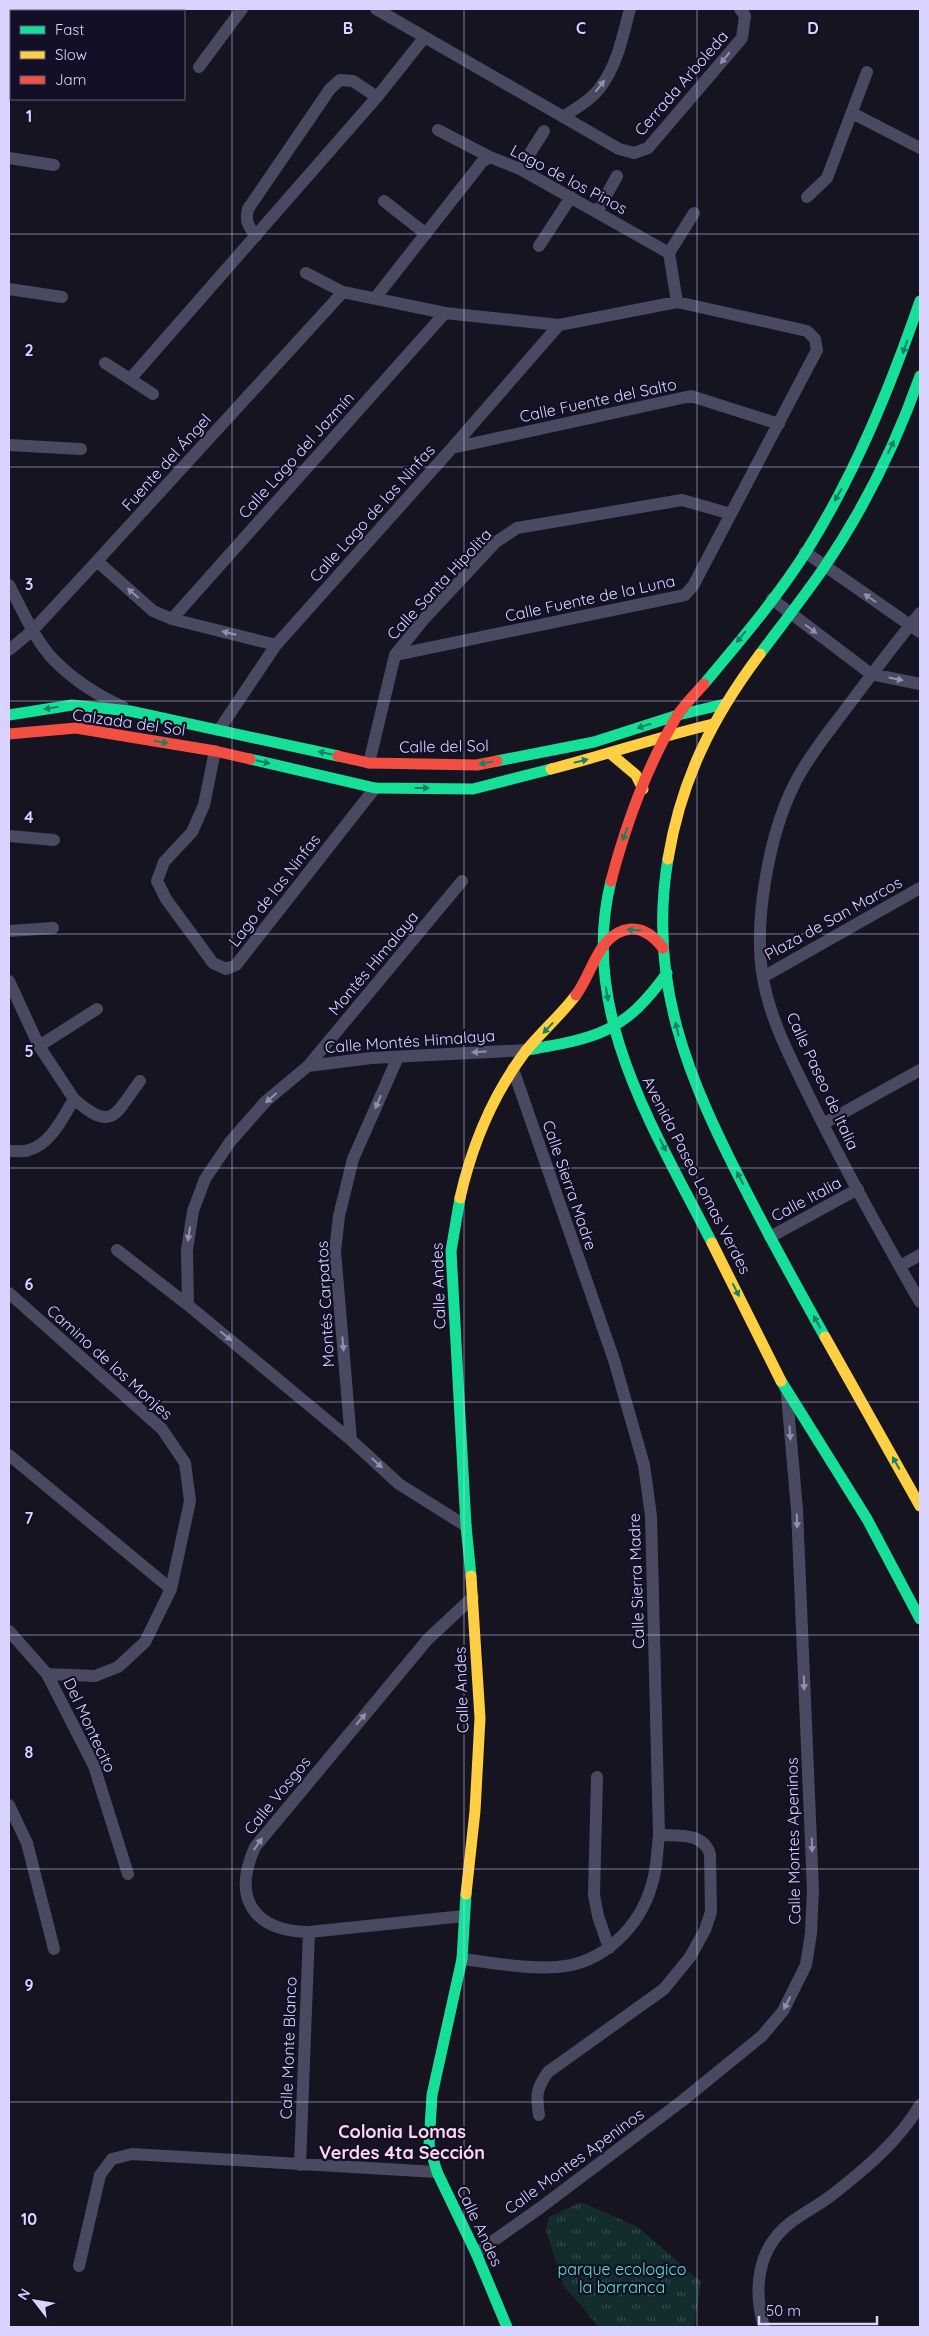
<svg xmlns="http://www.w3.org/2000/svg" width="929" height="2336" viewBox="0 0 929 2336" font-family="Quicksand,sans-serif">
<defs>
<pattern id="park-tufts" width="24" height="20" patternUnits="userSpaceOnUse" patternTransform="scale(1.25)"><rect width="24" height="20" fill="#132c2d"/><path d="M3 7l-1-3M5 7V3M7 7l1-3M15 17l-1-3M17 17v-4M19 17l1-3" fill="none" stroke="#354a4c"/></pattern>
</defs>
<rect width="100%" height="100%" fill="#161421"/>
<path fill="url(#park-tufts)" d="M 581,2202 L 638,2227 L 701,2282 L 694,2327 L 597,2327 L 595,2322 L 563,2285 L 546,2230 L 549,2217 Z"/>
<g fill="none" stroke-linecap="round" stroke-linejoin="round">
<path stroke="#4a4962" stroke-width="12" d="M 51,9 L 53,11
M 376,9 L 619,149 L 634,153 L 648,148 L 742,38 L 745,16 L 740,9
M 199,67 L 242,9
M 852,113 L 920,148
M 563,117 C 576,108 593,99 602,85 C 618,63 623,34 630,9
M 438,130 L 490,157 L 520,169 L 669,253 L 677,302
M 9,158 L 54,165
M 520,169 L 544,131
M 807,197 L 827,178 L 867,72
M 384,201 L 426,234
M 597,212 L 617,176
M 256,236 C 248,226 245,221 248,209 L 330,89 L 340,80 L 353,81 L 377,97
M 539,246 L 571,197
M 669,253 L 694,213
M 306,273 L 343,292 L 445,313 L 559,325 L 677,302 L 807,331 L 815,339 L 817,350 L 693,586 L 685,595 L 395,655
M 9,289 L 62,297
M 376,297 L 482,162 L 490,157
M 105,363 L 153,394
M 131,378 L 377,97 L 424,38
M 9,445 L 81,449
M 452,448 L 691,396 L 779,424
M 805,552 L 920,632
M 97,561 L 153,611 L 172,619 L 276,645
M 9,585 C 22,609 34,639 53,659 C 73,680 97,695 123,707
M 772,599 L 871,674 L 920,684
M 920,613 C 892,647 866,682 839,718 C 823,739 806,761 794,785 C 769,835 753,923 763,978 C 770,1019 790,1057 808,1094 C 842,1164 881,1234 920,1302
M 172,619 L 445,313
M 9,650 L 33,630 L 97,561 L 343,292
M 219,730 L 276,645 L 452,448 L 559,325
M 215,751 L 204,805 L 192,832 L 164,862 L 157,881 L 166,899 L 213,963 L 226,969 L 236,965 L 375,788
M 369,763 L 395,655 L 424,619 L 496,542 L 517,528 L 682,500 L 731,514
M 9,836 L 54,840
M 9,931 L 53,928
M 763,977 L 920,888
M 9,981 L 39,1046 L 74,1099 C 64,1116 50,1145 29,1150 C 23,1152 15,1151 9,1151
M 39,1046 L 97,1009
M 308,1066 L 462,881
M 74,1099 C 113,1133 115,1114 140,1081
M 823,1124 L 920,1070
M 770,1237 L 858,1189
M 117,1250 L 188,1305 L 351,1440 L 399,1484 L 466,1526
M 900,1266 L 920,1255
M 9,1293 L 162,1429 L 185,1463 L 190,1501 L 171,1589 L 145,1642 L 118,1667 L 95,1676 L 47,1674
M 188,1305 L 187,1250 L 193,1211 L 205,1179 L 230,1142 L 266,1101 L 308,1066 L 371,1058 L 527,1050
M 351,1440 L 335,1251 L 339,1216 L 353,1159 L 398,1057
M 9,1455 L 171,1589
M 9,1631 L 47,1674 L 94,1766 L 128,1874
M 597,1777 L 594,1895 L 598,1916 L 609,1948
M 9,1805 L 27,1843 L 54,1949
M 464,1916 L 309,1932 C 253,1931 232,1898 255,1847 L 428,1639 L 473,1597
M 462,1959 C 494,1963 526,1969 557,1967 C 603,1964 640,1927 652,1884 C 657,1869 657,1851 659,1835 L 651,1516 L 644,1465 L 614,1360 L 513,1069
M 539,2115 C 536,2095 536,2089 548,2072 L 664,1989 L 690,1957 L 705,1930 L 711,1912 L 710,1854 C 703,1832 678,1836 659,1835
M 300,2165 L 309,1932
M 476,2253 L 540,2208 L 682,2101 L 762,2036 L 783,2011 L 806,1965 L 811,1933 L 813,1890 L 797,1510 L 787,1395
M 79,2266 L 100,2175 L 112,2159 L 132,2154 L 437,2172
M 764,2327 C 753,2289 757,2249 790,2223 C 803,2213 819,2205 832,2195 C 865,2169 899,2141 920,2105"/>
<path stroke="#16e098" stroke-width="11" d="M 760,654 C 781,626 803,598 823,569 C 864,509 896,444 920,376
M 704,684 C 740,641 776,599 806,552 C 855,474 890,388 920,301
M 9,715 L 72,705 L 130,711 L 338,756
M 250,759 L 375,788 L 473,789 L 551,769
M 497,761 L 594,742 L 678,715 L 725,704
M 668,859 C 647,983 689,1080 744,1187 C 770,1238 797,1287 825,1337
M 611,881 C 578,1013 655,1130 712,1243
M 527,1050 C 597,1038 624,1033 667,973
M 460,1198 L 451,1251 L 466,1526 L 471,1576
M 781,1381 L 867,1519 L 920,1619
M 466,1894 L 462,1959 L 432,2095 L 429,2145 L 437,2172 L 476,2253 L 507,2327"/>
<path stroke="#ffcf43" stroke-width="11" d="M 611,754 L 636,775 L 643,789
M 551,769 C 606,755 658,737 713,724
M 668,859 C 681,780 712,718 760,654
M 460,1198 C 472,1145 492,1096 525,1052 C 541,1032 561,1015 576,995
M 712,1243 L 781,1381
M 825,1337 L 920,1506
M 466,1894 L 475,1811 L 480,1718 L 471,1576"/>
<path stroke="#f24e42" stroke-width="11" d="M 9,734 L 76,728 L 215,751 L 250,759
M 338,756 L 369,763 L 477,765 L 497,761
M 611,881 C 626,824 647,766 677,716 C 684,705 695,694 704,684
M 576,995 C 593,973 598,932 631,929 C 645,928 655,938 663,948"/>
</g>
<defs><path id="oneway-solid" d="M-6-.8H1V-3.2L6.5 0L1 3.2V.8H-6Z" transform="scale(1.25)"/></defs>
<g fill="#928eb0">
<use href="#oneway-solid" transform="translate(725 58) rotate(130)"/>
<use href="#oneway-solid" transform="translate(600 86) rotate(-52)"/>
<use href="#oneway-solid" transform="translate(133 593) rotate(-139)"/>
<use href="#oneway-solid" transform="translate(870 598) rotate(-145)"/>
<use href="#oneway-solid" transform="translate(811 629) rotate(37)"/>
<use href="#oneway-solid" transform="translate(229 633) rotate(-166)"/>
<use href="#oneway-solid" transform="translate(896 679) rotate(11)"/>
<use href="#oneway-solid" transform="translate(479 1052) rotate(177)"/>
<use href="#oneway-solid" transform="translate(271 1098) rotate(139)"/>
<use href="#oneway-solid" transform="translate(378 1102) rotate(113)"/>
<use href="#oneway-solid" transform="translate(189 1234) rotate(99)"/>
<use href="#oneway-solid" transform="translate(226 1336) rotate(40)"/>
<use href="#oneway-solid" transform="translate(343 1344) rotate(85)"/>
<use href="#oneway-solid" transform="translate(790 1433) rotate(86)"/>
<use href="#oneway-solid" transform="translate(377 1463) rotate(43)"/>
<use href="#oneway-solid" transform="translate(797 1521) rotate(88)"/>
<use href="#oneway-solid" transform="translate(804 1683) rotate(88)"/>
<use href="#oneway-solid" transform="translate(361 1719) rotate(-50)"/>
<use href="#oneway-solid" transform="translate(258 1844) rotate(-55)"/>
<use href="#oneway-solid" transform="translate(812 1845) rotate(88)"/>
<use href="#oneway-solid" transform="translate(787 2003) rotate(117)"/>
</g>
<g fill="#158265">
<use href="#oneway-solid" transform="translate(905 347) rotate(109)"/>
<use href="#oneway-solid" transform="translate(891 447) rotate(-64)"/>
<use href="#oneway-solid" transform="translate(838 495) rotate(120)"/>
<use href="#oneway-solid" transform="translate(741 637) rotate(129)"/>
<use href="#oneway-solid" transform="translate(51 708) rotate(171)"/>
<use href="#oneway-solid" transform="translate(644 726) rotate(162)"/>
<use href="#oneway-solid" transform="translate(161 742) rotate(9)"/>
<use href="#oneway-solid" transform="translate(325 753) rotate(-168)"/>
<use href="#oneway-solid" transform="translate(581 761) rotate(-14)"/>
<use href="#oneway-solid" transform="translate(263 762) rotate(13)"/>
<use href="#oneway-solid" transform="translate(486 763) rotate(169)"/>
<use href="#oneway-solid" transform="translate(422 788)"/>
<use href="#oneway-solid" transform="translate(625 834) rotate(112)"/>
<use href="#oneway-solid" transform="translate(634 930) rotate(-176)"/>
<use href="#oneway-solid" transform="translate(607 994) rotate(80)"/>
<use href="#oneway-solid" transform="translate(548 1028) rotate(133)"/>
<use href="#oneway-solid" transform="translate(677 1029) rotate(-104)"/>
<use href="#oneway-solid" transform="translate(663 1145) rotate(63)"/>
<use href="#oneway-solid" transform="translate(740 1178) rotate(-117)"/>
<use href="#oneway-solid" transform="translate(736 1290) rotate(63)"/>
<use href="#oneway-solid" transform="translate(817 1322) rotate(-119)"/>
<use href="#oneway-solid" transform="translate(896 1463) rotate(-119)"/>
</g>
<path fill="none" stroke="#d9d4ff" stroke-width="1" stroke-opacity="0.55" d="M 232,9 L 232,2327M 464,9 L 464,2327M 697,9 L 697,2327M 9,234 L 920,234M 9,467 L 920,467M 9,701 L 920,701M 9,934 L 920,934M 9,1168 L 920,1168M 9,1402 L 920,1402M 9,1635 L 920,1635M 9,1869 L 920,1869M 9,2102 L 920,2102"/>
<g text-anchor="middle" dominant-baseline="central" stroke-width="4.5" stroke-linejoin="round" paint-order="stroke">
<g font-size="16" fill="#d9d4ff" stroke="#130f26">
<text transform="translate(681 83) rotate(-49)">Cerrada Arboleda</text>
<text transform="translate(569 179) rotate(28)">Lago de los Pinos</text>
<text transform="translate(598 400) rotate(-12)">Calle Fuente del Salto</text>
<text transform="translate(296 455) rotate(-48)">Calle Lago del Jazmín</text>
<text transform="translate(166 462) rotate(-48)">Fuente del Ángel</text>
<text transform="translate(372 513) rotate(-48)">Calle Lago de las Ninfas</text>
<text transform="translate(439 584) rotate(-47)">Calle Santa Hipolita</text>
<text transform="translate(590 598) rotate(-12)">Calle Fuente de la Luna</text>
<text transform="translate(129 722) rotate(8)">Calzada del Sol</text>
<text transform="translate(444 746) rotate(-1)">Calle del Sol</text>
<text transform="translate(274 890) rotate(-52)">Lago de las Ninfas</text>
<text transform="translate(833 918) rotate(-29)">Plaza de San Marcos</text>
<text transform="translate(373 963) rotate(-50)">Montés Himalaya</text>
<text transform="translate(410 1041) rotate(-4)">Calle Montés Himalaya</text>
<text transform="translate(823 1081) rotate(65)">Calle Paseo de Italia</text>
<text transform="translate(697 1175) rotate(63)">Avenida Paseo Lomas Verdes</text>
<text transform="translate(570 1185) rotate(71)">Calle Sierra Madre</text>
<text transform="translate(806 1199) rotate(-28)">Calle Italia</text>
<text transform="translate(438 1286) rotate(-92)">Calle Andes</text>
<text transform="translate(325 1304) rotate(-93)">Montés Carpatos</text>
<text transform="translate(110 1362) rotate(42)">Camino de los Monjes</text>
<text transform="translate(636 1581) rotate(-92)">Calle Sierra Madre</text>
<text transform="translate(461 1690) rotate(-92)">Calle Andes</text>
<text transform="translate(90 1725) rotate(65)">Del Montecito</text>
<text transform="translate(277 1795) rotate(-51)">Calle Vosgos</text>
<text transform="translate(793 1841) rotate(-91)">Calle Montes Apeninos</text>
<text transform="translate(288 2048) rotate(-88)">Calle Monte Blanco</text>
<text transform="translate(574 2161) rotate(-36)">Calle Montes Apeninos</text>
<text transform="translate(480 2226) rotate(65)">Calle Andes</text>
</g>
<g font-size="16" fill="#5fe0c0" stroke="#130f26">
<text x="622" y="2269">parque ecologico<tspan x="622" dy="18">la barranca</tspan></text>
</g>
<g font-size="18" font-weight="bold" fill="#ffd6f0" stroke="#130f26">
<text x="402" y="2131">Colonia Lomas<tspan x="402" dy="21">Verdes 4ta Sección</tspan></text>
</g>
</g>
<g font-size="16" text-anchor="middle" font-weight="bold" fill="#d9d4ff" stroke="#130f26" stroke-width="4.5" stroke-linejoin="round" paint-order="stroke">
<text x="348" y="34">B</text>
<text x="581" y="34">C</text>
<text x="813" y="34">D</text>
<text x="29" y="122">1</text>
<text x="29" y="356">2</text>
<text x="29" y="590">3</text>
<text x="29" y="823">4</text>
<text x="29" y="1057">5</text>
<text x="29" y="1290">6</text>
<text x="29" y="1524">7</text>
<text x="29" y="1758">8</text>
<text x="29" y="1991">9</text>
<text x="29" y="2225">10</text>
</g>
<rect width="929" height="2336" fill="none" stroke="#d9d4ff" stroke-width="20"/>
<rect x="10" y="10" width="175" height="90" fill="#130f26" stroke="#625e7d"/>
<rect x="20" y="26" width="25" height="8" fill="#16e098" stroke="#625e7d"/>
<text x="55" y="35" font-size="15" fill="#d9d4ff">Fast</text>
<rect x="20" y="51" width="25" height="8" fill="#ffcf43" stroke="#625e7d"/>
<text x="55" y="60" font-size="15" fill="#d9d4ff">Slow</text>
<rect x="20" y="76" width="25" height="8" fill="#f24e42" stroke="#625e7d"/>
<text x="55" y="85" font-size="15" fill="#d9d4ff">Jam</text>
<g transform="translate(35 2301) rotate(301)" stroke="#130f26" stroke-width="4" paint-order="stroke">
<path d="M0-4L9 19L0 12L-9 19Z" fill="#d9d4ff"/>
<text y="-8" font-size="14" font-weight="bold" text-anchor="middle" fill="#d9d4ff">N</text>
</g>
<path d="M759 2316v8h118v-8" fill="none" stroke="#d9d4ff" stroke-width="2.5"/>
<text x="766" y="2316" font-size="15" fill="#d9d4ff" stroke="#130f26" stroke-width="4" paint-order="stroke">50 m</text>
</svg>
